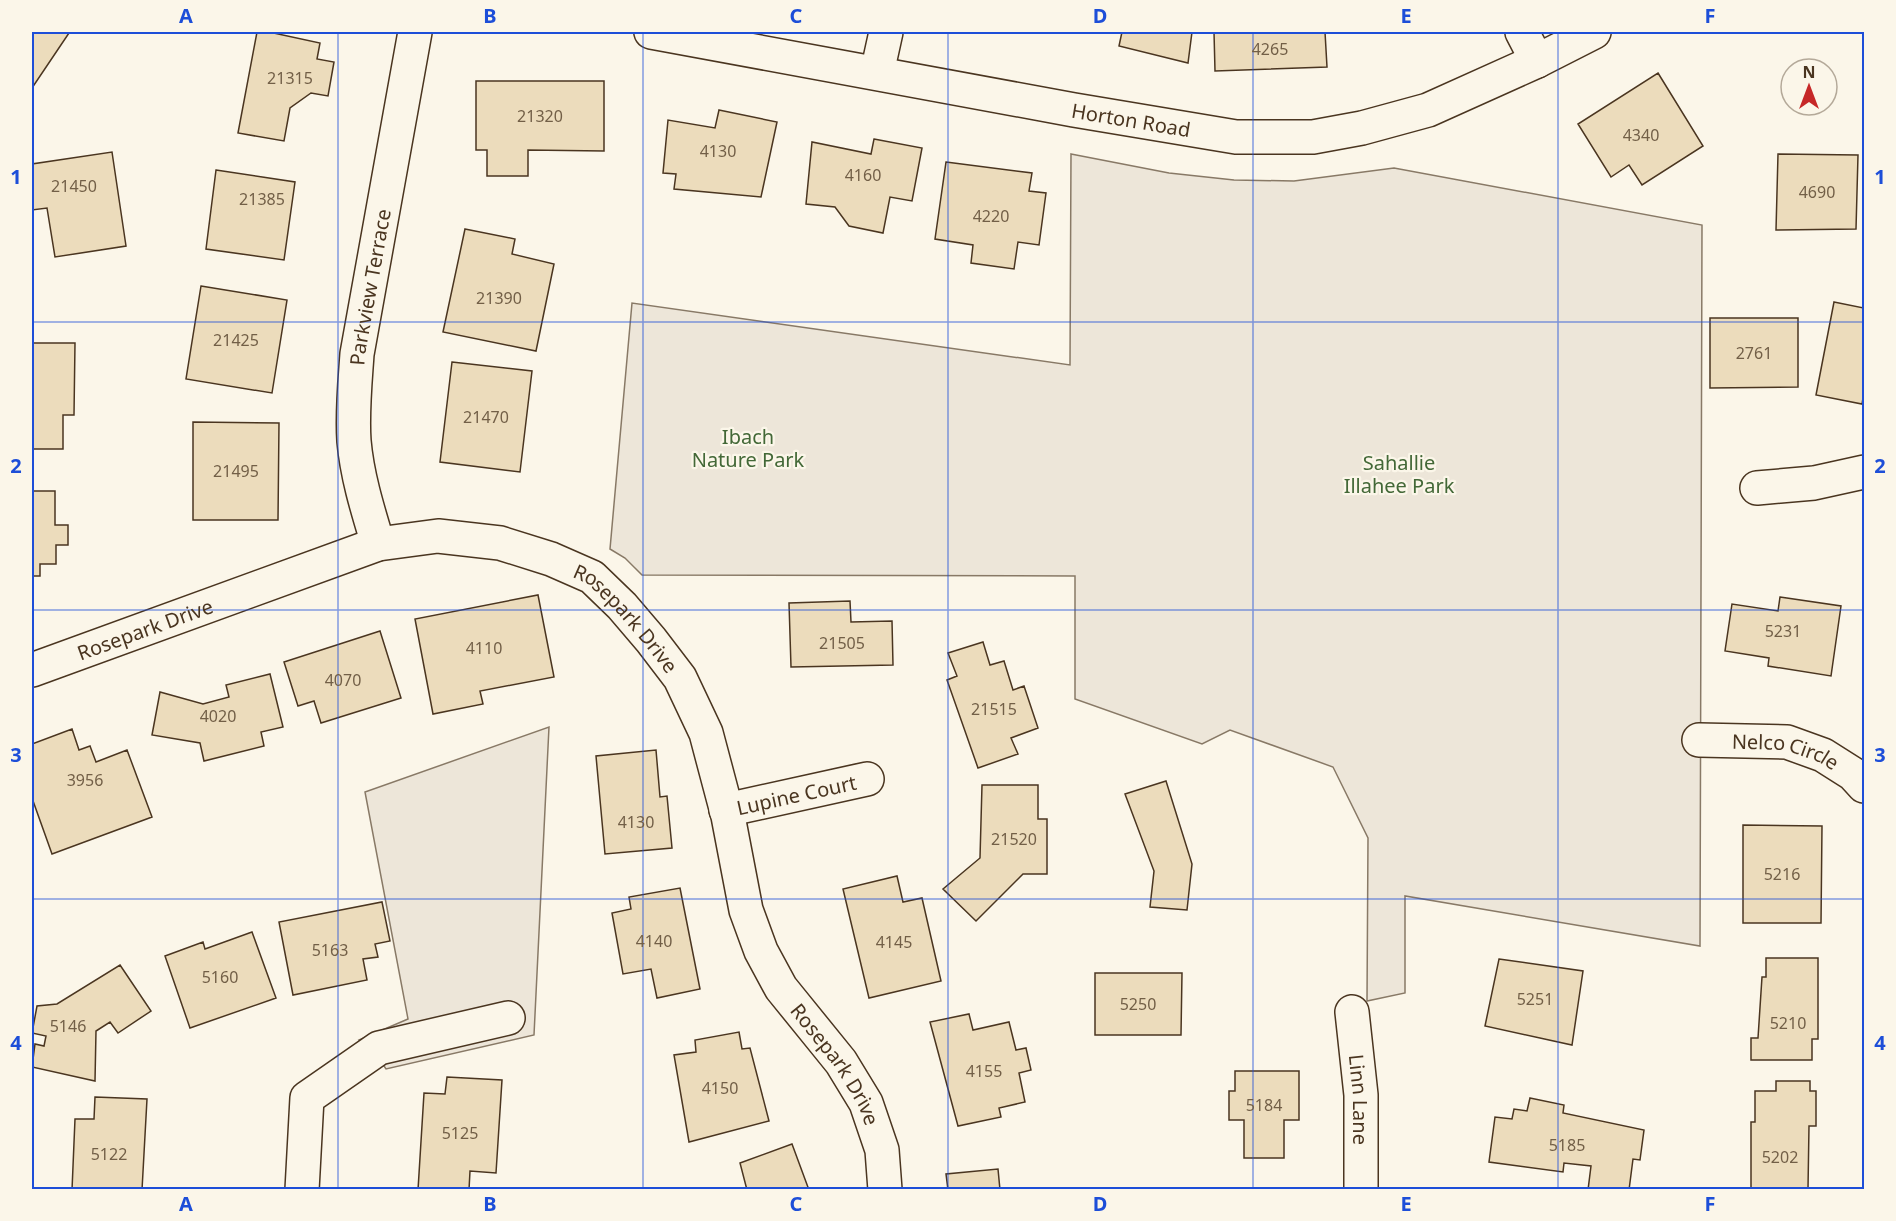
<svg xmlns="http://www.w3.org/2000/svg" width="1896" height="1221" viewBox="0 0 1896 1221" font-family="'Noto Sans',sans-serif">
<rect width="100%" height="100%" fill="#fbf6e9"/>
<path fill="#ede6d9" stroke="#887966" stroke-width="1.5" d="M 1071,154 L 1169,173 L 1234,180 L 1294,181 L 1394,168 L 1702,225 L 1700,946 L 1405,896 L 1405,993 L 1367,1001 L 1368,838 L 1333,767 L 1230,730 L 1202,744 L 1075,699 L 1075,576 L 642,575 L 625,558 L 610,549 L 632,303 L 1070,365 Z
M 549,727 L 534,1035 L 386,1069 L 380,1060 L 359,1040 L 408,1019 L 365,792 Z"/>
<path fill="#ecdcbc" stroke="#4a3520" stroke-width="1.5" d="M 32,32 L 67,32 L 69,33 L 32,88 Z
M 257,32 L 269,32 L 320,43 L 317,59 L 334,62 L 328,96 L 311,93 L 290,108 L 284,141 L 238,133 Z
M 1120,32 L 1192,32 L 1188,63 L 1119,46 L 1122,32 Z
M 1214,32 L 1325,32 L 1327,67 L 1215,71 Z
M 1658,73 L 1703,146 L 1642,185 L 1629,165 L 1611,177 L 1578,124 Z
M 476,81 L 604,81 L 604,151 L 528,150 L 528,176 L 487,176 L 487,150 L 476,150 Z
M 719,110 L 777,122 L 761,197 L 674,189 L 676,174 L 663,173 L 668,120 L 715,128 Z
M 874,139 L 922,148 L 912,201 L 890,197 L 883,233 L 849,226 L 835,207 L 806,204 L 812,142 L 871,154 Z
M 112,152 L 126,246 L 55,257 L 47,208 L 32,210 L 32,164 Z
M 1778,154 L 1858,155 L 1856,229 L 1776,230 Z
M 946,162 L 1032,173 L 1029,191 L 1046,193 L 1039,245 L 1018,242 L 1014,269 L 971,263 L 973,245 L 935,239 Z
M 216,170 L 295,182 L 284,260 L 206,249 Z
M 465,229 L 515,239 L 512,254 L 554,264 L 536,351 L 443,332 Z
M 201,286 L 287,300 L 272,393 L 186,379 Z
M 1834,302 L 1864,308 L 1864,392 L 1862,404 L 1816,395 Z
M 1710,318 L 1798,318 L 1798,387 L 1710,388 Z
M 32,343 L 75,343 L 74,415 L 63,415 L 63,449 L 32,449 Z
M 452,362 L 532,371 L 520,472 L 440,462 Z
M 193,422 L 279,423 L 278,520 L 193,520 Z
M 32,491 L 55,491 L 55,525 L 68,525 L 68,545 L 56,545 L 56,564 L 40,564 L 40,576 L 32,576 Z
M 538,595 L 554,677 L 480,691 L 483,704 L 433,714 L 415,619 Z
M 1780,597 L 1841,606 L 1831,676 L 1768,666 L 1769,658 L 1725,651 L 1732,604 L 1778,611 Z
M 850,601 L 851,622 L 892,621 L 893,665 L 791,667 L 789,603 Z
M 380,631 L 401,698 L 321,723 L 314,701 L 298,706 L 284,662 Z
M 983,642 L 990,665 L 1004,661 L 1013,690 L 1024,686 L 1038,728 L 1011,738 L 1018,754 L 978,768 L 947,680 L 957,676 L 948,653 Z
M 270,674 L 283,727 L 261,732 L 264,746 L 204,761 L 200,743 L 152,735 L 160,692 L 203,704 L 229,697 L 226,685 Z
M 72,729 L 79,750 L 90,746 L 96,762 L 127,750 L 152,817 L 52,854 L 32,798 L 32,744 Z
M 656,750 L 660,797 L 667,796 L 672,848 L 605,854 L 596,756 Z
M 1166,781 L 1192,864 L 1187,910 L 1150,907 L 1154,871 L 1125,794 Z
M 982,785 L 1038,785 L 1038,819 L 1047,819 L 1047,874 L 1023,874 L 976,921 L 943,889 L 980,858 Z
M 1743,825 L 1822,826 L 1821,923 L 1743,923 Z
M 897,876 L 903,902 L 922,898 L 941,981 L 869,998 L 843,889 Z
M 680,888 L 700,989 L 657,998 L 651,969 L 623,974 L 612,913 L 631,909 L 629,897 Z
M 382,902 L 390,941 L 375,944 L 378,957 L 363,959 L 367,980 L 293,995 L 279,922 Z
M 252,932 L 276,998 L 190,1028 L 165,956 L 203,942 L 205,949 Z
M 1766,958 L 1818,958 L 1818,1039 L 1812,1039 L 1812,1060 L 1751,1060 L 1751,1038 L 1758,1038 L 1762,977 L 1766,977 Z
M 1499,959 L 1583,971 L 1572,1045 L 1485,1026 Z
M 120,965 L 151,1011 L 118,1033 L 110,1022 L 96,1031 L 95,1081 L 32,1067 L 35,1044 L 44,1046 L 46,1036 L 32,1033 L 37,1006 L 57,1004 Z
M 1095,973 L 1182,973 L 1181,1035 L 1095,1035 Z
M 969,1014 L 973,1030 L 1009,1022 L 1016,1050 L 1026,1048 L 1031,1070 L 1019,1073 L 1025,1102 L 999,1108 L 1001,1117 L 958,1126 L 930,1022 Z
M 739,1032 L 742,1049 L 750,1048 L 769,1121 L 689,1142 L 674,1055 L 696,1052 L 695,1040 Z
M 1235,1071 L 1299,1071 L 1299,1120 L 1284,1120 L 1284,1158 L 1244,1158 L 1244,1120 L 1229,1120 L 1229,1091 L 1235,1091 Z
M 447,1077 L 502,1080 L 496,1173 L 470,1171 L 469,1190 L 418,1190 L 424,1093 L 445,1094 Z
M 1776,1081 L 1810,1081 L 1810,1091 L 1816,1091 L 1816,1126 L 1809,1126 L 1808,1189 L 1751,1188 L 1751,1122 L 1755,1122 L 1755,1091 L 1776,1091 Z
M 95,1097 L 147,1099 L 142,1190 L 72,1190 L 75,1119 L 94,1119 Z
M 1530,1098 L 1564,1105 L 1563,1113 L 1644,1130 L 1640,1160 L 1633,1159 L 1629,1190 L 1588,1190 L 1591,1166 L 1564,1163 L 1563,1172 L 1489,1162 L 1495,1117 L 1512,1119 L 1514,1109 L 1527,1111 Z
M 792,1144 L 809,1190 L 747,1190 L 740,1163 Z
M 998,1169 L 1000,1190 L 948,1190 L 946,1174 Z"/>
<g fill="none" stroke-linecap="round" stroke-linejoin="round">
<defs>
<g id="minor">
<path id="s1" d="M 651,32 L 1074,110 L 1236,137 L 1313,137 L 1362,128 L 1428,110 L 1537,61 L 1594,32"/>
<path d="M 1522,32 L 1537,61"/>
<path d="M 877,73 L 886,32"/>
<path d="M 1757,488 L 1814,483 L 1864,472"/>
<path id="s2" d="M 378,544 C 368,511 357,476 354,441 C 352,412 355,383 357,354 L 415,32"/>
<path id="s3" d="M 32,670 L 378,544 L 438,536 L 500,543 L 551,559 L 592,577 L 622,606 L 651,640 L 680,678 L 706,733 L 728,816 L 746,910 L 761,951 L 781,988 L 841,1062 L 866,1103 L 882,1150 L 885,1190"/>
<path id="s4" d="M 1699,740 L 1787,742 L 1823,755 L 1853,774 L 1864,786"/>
<path id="s5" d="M 726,810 L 867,779"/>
<path id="s6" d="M 1352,1012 L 1361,1095 L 1361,1190"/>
<path d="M 302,1190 L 307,1098 L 379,1048 L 508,1018"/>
</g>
</defs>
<use href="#minor" stroke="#4a3520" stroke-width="36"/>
<use href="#minor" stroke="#fbf6e9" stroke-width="33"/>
</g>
<path fill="none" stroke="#1d4ed8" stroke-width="1.5" stroke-opacity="0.55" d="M 338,32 L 338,1190M 643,32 L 643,1190M 948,32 L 948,1190M 1253,32 L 1253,1190M 1558,32 L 1558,1190M 32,322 L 1864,322M 32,610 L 1864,610M 32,899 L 1864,899"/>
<g text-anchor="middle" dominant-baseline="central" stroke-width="4.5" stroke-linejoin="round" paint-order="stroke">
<g font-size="16" fill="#725f47">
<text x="1270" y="49">4265</text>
<text x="290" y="78">21315</text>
<text x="540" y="116">21320</text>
<text x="1641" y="135">4340</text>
<text x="718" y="151">4130</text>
<text x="863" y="175">4160</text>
<text x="74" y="186">21450</text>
<text x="1817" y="192">4690</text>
<text x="262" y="199">21385</text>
<text x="991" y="216">4220</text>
<text x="499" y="298">21390</text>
<text x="236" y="340">21425</text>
<text x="1754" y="353">2761</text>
<text x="486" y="417">21470</text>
<text x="236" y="471">21495</text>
<text x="1783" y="631">5231</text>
<text x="842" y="643">21505</text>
<text x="484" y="648">4110</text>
<text x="343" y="680">4070</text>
<text x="994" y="709">21515</text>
<text x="218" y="716">4020</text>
<text x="85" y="780">3956</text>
<text x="636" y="822">4130</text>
<text x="1014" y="839">21520</text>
<text x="1782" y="874">5216</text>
<text x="654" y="941">4140</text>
<text x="894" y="942">4145</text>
<text x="330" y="950">5163</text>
<text x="220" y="977">5160</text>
<text x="1535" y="999">5251</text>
<text x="1138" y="1004">5250</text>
<text x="1788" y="1023">5210</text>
<text x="68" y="1026">5146</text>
<text x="984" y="1071">4155</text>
<text x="720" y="1088">4150</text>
<text x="1264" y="1105">5184</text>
<text x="460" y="1133">5125</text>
<text x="1567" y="1145">5185</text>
<text x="109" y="1154">5122</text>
<text x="1780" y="1157">5202</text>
</g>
<g font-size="20" fill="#4a3520" stroke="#fbf6e9">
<text stroke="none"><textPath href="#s1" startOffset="488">Horton Road</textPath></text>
<text stroke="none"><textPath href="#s2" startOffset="261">Parkview Terrace</textPath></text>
<text stroke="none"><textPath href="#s3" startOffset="642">Rosepark Drive</textPath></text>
<text stroke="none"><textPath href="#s3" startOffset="120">Rosepark Drive</textPath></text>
<text stroke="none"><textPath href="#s4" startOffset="88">Nelco Circle</textPath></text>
<text stroke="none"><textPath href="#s5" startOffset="72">Lupine Court</textPath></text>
<text stroke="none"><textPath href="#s3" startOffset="1146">Rosepark Drive</textPath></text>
<text stroke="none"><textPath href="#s6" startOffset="88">Linn Lane</textPath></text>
</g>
<g font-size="20" fill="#436837" stroke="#fbf6e9">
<text x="748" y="436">Ibach<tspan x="748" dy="23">Nature Park</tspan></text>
<text x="1399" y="462">Sahallie<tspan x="1399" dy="23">Illahee Park</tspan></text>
</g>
</g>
<rect width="1896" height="1221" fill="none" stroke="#fbf6e9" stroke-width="66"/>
<g transform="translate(1809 87)"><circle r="28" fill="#fbf6e9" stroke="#b4a999" stroke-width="1.5"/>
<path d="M0-4.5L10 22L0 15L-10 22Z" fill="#c62828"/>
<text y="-9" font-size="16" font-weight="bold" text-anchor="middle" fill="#4a3520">N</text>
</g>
<rect x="33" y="33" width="1830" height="1155" fill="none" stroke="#1d4ed8" stroke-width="2"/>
<g font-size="20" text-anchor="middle" font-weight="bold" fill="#1d4ed8">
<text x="186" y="23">A</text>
<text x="490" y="23">B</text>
<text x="796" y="23">C</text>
<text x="1100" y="23">D</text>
<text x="1406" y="23">E</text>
<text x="1710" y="23">F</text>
<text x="16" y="184">1</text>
<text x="1880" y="184">1</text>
<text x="16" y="473">2</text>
<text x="1880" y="473">2</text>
<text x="16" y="762">3</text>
<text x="1880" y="762">3</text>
<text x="16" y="1050">4</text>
<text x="1880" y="1050">4</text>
<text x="186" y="1211">A</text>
<text x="490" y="1211">B</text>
<text x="796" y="1211">C</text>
<text x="1100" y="1211">D</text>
<text x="1406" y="1211">E</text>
<text x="1710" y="1211">F</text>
</g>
</svg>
